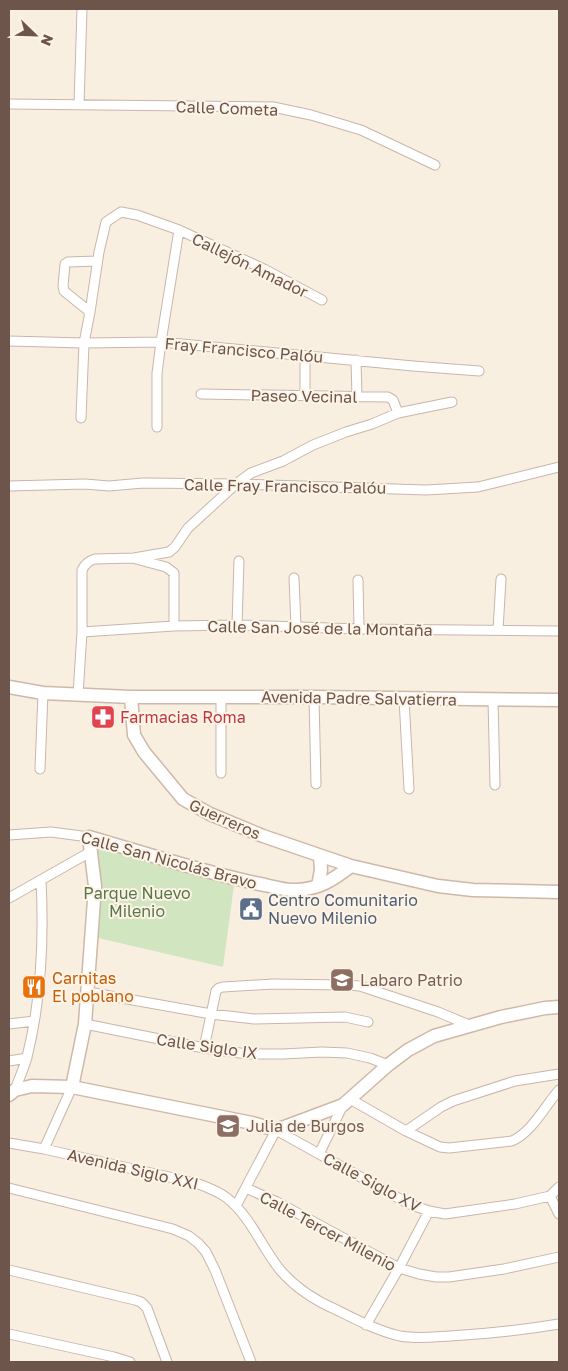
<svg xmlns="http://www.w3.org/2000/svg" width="568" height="1371" viewBox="0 0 568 1371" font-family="'Golos Text',sans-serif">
<rect width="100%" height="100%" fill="#f9efe1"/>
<path fill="#d1e5c1" d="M 89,843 L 234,885 L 223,967 L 94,937 Z"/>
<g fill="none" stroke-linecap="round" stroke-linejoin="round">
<defs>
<path id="street" d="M 9,104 L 273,107 L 311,115 L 361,130 L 435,165
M 79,104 L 82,9
M 90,312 L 64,291 L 63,286 L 65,264 L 68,262 L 97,261
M 9,341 L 84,343 L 161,342 L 413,366 L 479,371
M 305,356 L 305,395
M 356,360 L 357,397
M 201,394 L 388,397 L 393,400 L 398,413
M 81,418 L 84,343 L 90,312 L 99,252 L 106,222 L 121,212 L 137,215 L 179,230 L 264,269 L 322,300
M 157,427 L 157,373 L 161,342 L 179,230
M 9,486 L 85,484 L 109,486 L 143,483 L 236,484 L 426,490 L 478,487 L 559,467
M 136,559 L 166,567 L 174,573 L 174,626
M 294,578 L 296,627
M 358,580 L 359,629
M 237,625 L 239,561
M 498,630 L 501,579
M 82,632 L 174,626 L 237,625 L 359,629 L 559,631
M 78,695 L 82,632 L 82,570 C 85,564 88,561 95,559 L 134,558 L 169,552 L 175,547 L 188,528 L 236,484 L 251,473 L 283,461 L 313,445 L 346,432 L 372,424 L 398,413 L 452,402
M 314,697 L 316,784
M 404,699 L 409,789
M 493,700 L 495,785
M 40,769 L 43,693
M 221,773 L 221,697
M 9,835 L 51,832 L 89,837
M 9,898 L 92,851
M 88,992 L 211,1014 L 254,1019 L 345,1017 L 368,1022
M 9,1024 L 34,1021
M 85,1024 L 204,1048 L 247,1054 L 283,1054 L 322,1052 L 347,1053 L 370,1058 L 388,1065
M 204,1048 L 216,991 L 219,988 L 223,987 L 273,984 L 346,985 L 360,986 L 438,1012 L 469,1025
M 9,1061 L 27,1058
M 15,1090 C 19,1079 24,1068 27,1057 C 41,1001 44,938 41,880
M 350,1099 L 406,1131 L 440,1147 L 449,1148 L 512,1141 C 532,1132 545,1106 559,1090
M 406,1131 L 441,1107 L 453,1101 L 515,1081 L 559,1074
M 9,1143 L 44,1149 L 196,1183 C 207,1187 218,1191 227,1198 C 251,1217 262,1248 281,1271 C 296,1288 316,1301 337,1310 C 357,1320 378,1331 400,1336 C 416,1339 433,1337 450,1336 C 486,1334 523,1330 559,1324
M 44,1149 L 72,1087
M 319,1154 L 343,1105
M 9,1188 L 173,1229 L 189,1236 L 198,1243 L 206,1252 L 215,1270 L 251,1362
M 246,1188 L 277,1202 L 399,1268 L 419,1274 L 436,1277 L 449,1277 L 504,1269 L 559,1257
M 550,1196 L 559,1214
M 236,1206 L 276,1130 L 409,1204 L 429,1211 L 445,1214 L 515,1204 L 550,1196 L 559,1187
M 9,1270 L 135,1300 L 141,1302 L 147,1308 L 167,1362
M 366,1325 L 399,1268 L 429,1211
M 9,1334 L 114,1357 L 130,1362"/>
<path id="secondary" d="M 9,687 L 43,693 L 131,697 L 314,697 L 559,700
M 131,697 L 134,735 L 144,752 L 183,799 L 210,814 L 263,836 L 351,866 L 438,886 L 473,890 L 559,892
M 318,886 L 321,870 L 320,856
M 72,1087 L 85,1024 L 95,886 L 89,837 C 144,853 199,871 255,883 C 267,885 285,891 297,890 C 320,889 334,879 351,866
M 9,1095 L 15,1090 L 32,1086 L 72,1087 L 252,1123 L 276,1130 L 343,1105 L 388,1065 L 408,1050 L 434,1036 L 501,1017 L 545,1008 L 559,1007"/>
</defs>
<use href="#street" stroke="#c8b6aa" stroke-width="11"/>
<use href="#secondary" stroke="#ceb8a9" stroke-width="15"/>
<use href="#street" stroke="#fff" stroke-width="9"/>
<use href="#secondary" stroke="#fff" stroke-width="12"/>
</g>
<defs>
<symbol id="pharmacy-square" viewBox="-11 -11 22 22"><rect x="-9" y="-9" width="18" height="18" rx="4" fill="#e0444e" stroke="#fdf3e6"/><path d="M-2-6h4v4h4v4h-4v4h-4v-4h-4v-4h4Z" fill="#fff"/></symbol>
<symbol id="civic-square" viewBox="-11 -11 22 22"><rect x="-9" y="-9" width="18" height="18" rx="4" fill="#5c6f8a" stroke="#fdf3e6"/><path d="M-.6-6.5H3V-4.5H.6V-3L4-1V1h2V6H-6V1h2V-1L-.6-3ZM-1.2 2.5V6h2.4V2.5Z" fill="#fff"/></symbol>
<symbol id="school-square" viewBox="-11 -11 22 22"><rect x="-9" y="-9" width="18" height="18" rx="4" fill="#8d6e63" stroke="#fdf3e6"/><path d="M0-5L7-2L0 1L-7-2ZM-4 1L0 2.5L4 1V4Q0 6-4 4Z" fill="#fff"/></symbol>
<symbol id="restaurant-square" viewBox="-11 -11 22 22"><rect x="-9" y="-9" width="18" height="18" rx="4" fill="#e8710a" stroke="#fdf3e6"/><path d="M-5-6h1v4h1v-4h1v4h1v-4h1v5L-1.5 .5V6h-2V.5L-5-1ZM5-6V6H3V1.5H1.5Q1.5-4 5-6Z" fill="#fff"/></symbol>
</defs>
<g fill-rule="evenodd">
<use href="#pharmacy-square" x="89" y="703" width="28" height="28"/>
<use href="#civic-square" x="237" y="895" width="28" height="28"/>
<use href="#school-square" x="328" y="966" width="28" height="28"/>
<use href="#restaurant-square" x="20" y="973" width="28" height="28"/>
<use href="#school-square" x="214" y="1112" width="28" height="28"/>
</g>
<g text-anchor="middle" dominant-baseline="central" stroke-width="4" stroke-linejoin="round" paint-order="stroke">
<g font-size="16" fill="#6d554b" stroke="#fdf3e6">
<text transform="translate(227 108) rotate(2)">Calle Cometa</text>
<text transform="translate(250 265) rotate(26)">Callejón Amador</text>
<text transform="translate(244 350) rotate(5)">Fray Francisco Palóu</text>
<text transform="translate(304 396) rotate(1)">Paseo Vecinal</text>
<text transform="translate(285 486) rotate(1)">Calle Fray Francisco Palóu</text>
<text transform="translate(320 628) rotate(1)">Calle San José de la Montaña</text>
<text transform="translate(359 698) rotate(1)">Avenida Padre Salvatierra</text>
<text transform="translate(225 819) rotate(24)">Guerreros</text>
<text transform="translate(169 860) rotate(15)">Calle San Nicolás Bravo</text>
<text transform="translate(207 1046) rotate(8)">Calle Siglo IX</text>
<text transform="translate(133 1169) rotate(13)">Avenida Siglo XXI</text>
<text transform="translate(372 1182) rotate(28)">Calle Siglo XV</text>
<text transform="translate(328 1231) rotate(28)">Calle Tercer Milenio</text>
</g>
<g font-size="16" fill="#be3a42" stroke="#fdf3e6" text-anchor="start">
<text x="120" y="717">Farmacias Roma</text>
</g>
<g font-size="16" fill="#587847" stroke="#fdf3e6">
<text x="137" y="893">Parque Nuevo<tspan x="137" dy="18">Milenio</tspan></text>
</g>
<g font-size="16" fill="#4e5e75" stroke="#fdf3e6" text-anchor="start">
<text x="268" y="900">Centro Comunitario<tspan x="268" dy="18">Nuevo Milenio</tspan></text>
</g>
<g font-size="16" fill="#c56008" stroke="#fdf3e6" text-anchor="start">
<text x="52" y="978">Carnitas<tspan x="52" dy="18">El poblano</tspan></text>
</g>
<g font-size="16" fill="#785e54" stroke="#fdf3e6" text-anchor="start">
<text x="360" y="980">Labaro Patrio</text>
<text x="246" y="1126">Julia de Burgos</text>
</g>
</g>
<rect width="568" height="1371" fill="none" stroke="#6d554b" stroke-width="20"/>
<g transform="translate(35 35) rotate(113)" stroke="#fdf3e6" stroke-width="4" paint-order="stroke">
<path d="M0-4L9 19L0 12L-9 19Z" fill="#6d554b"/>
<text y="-8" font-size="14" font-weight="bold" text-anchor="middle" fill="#6d554b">N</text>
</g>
</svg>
